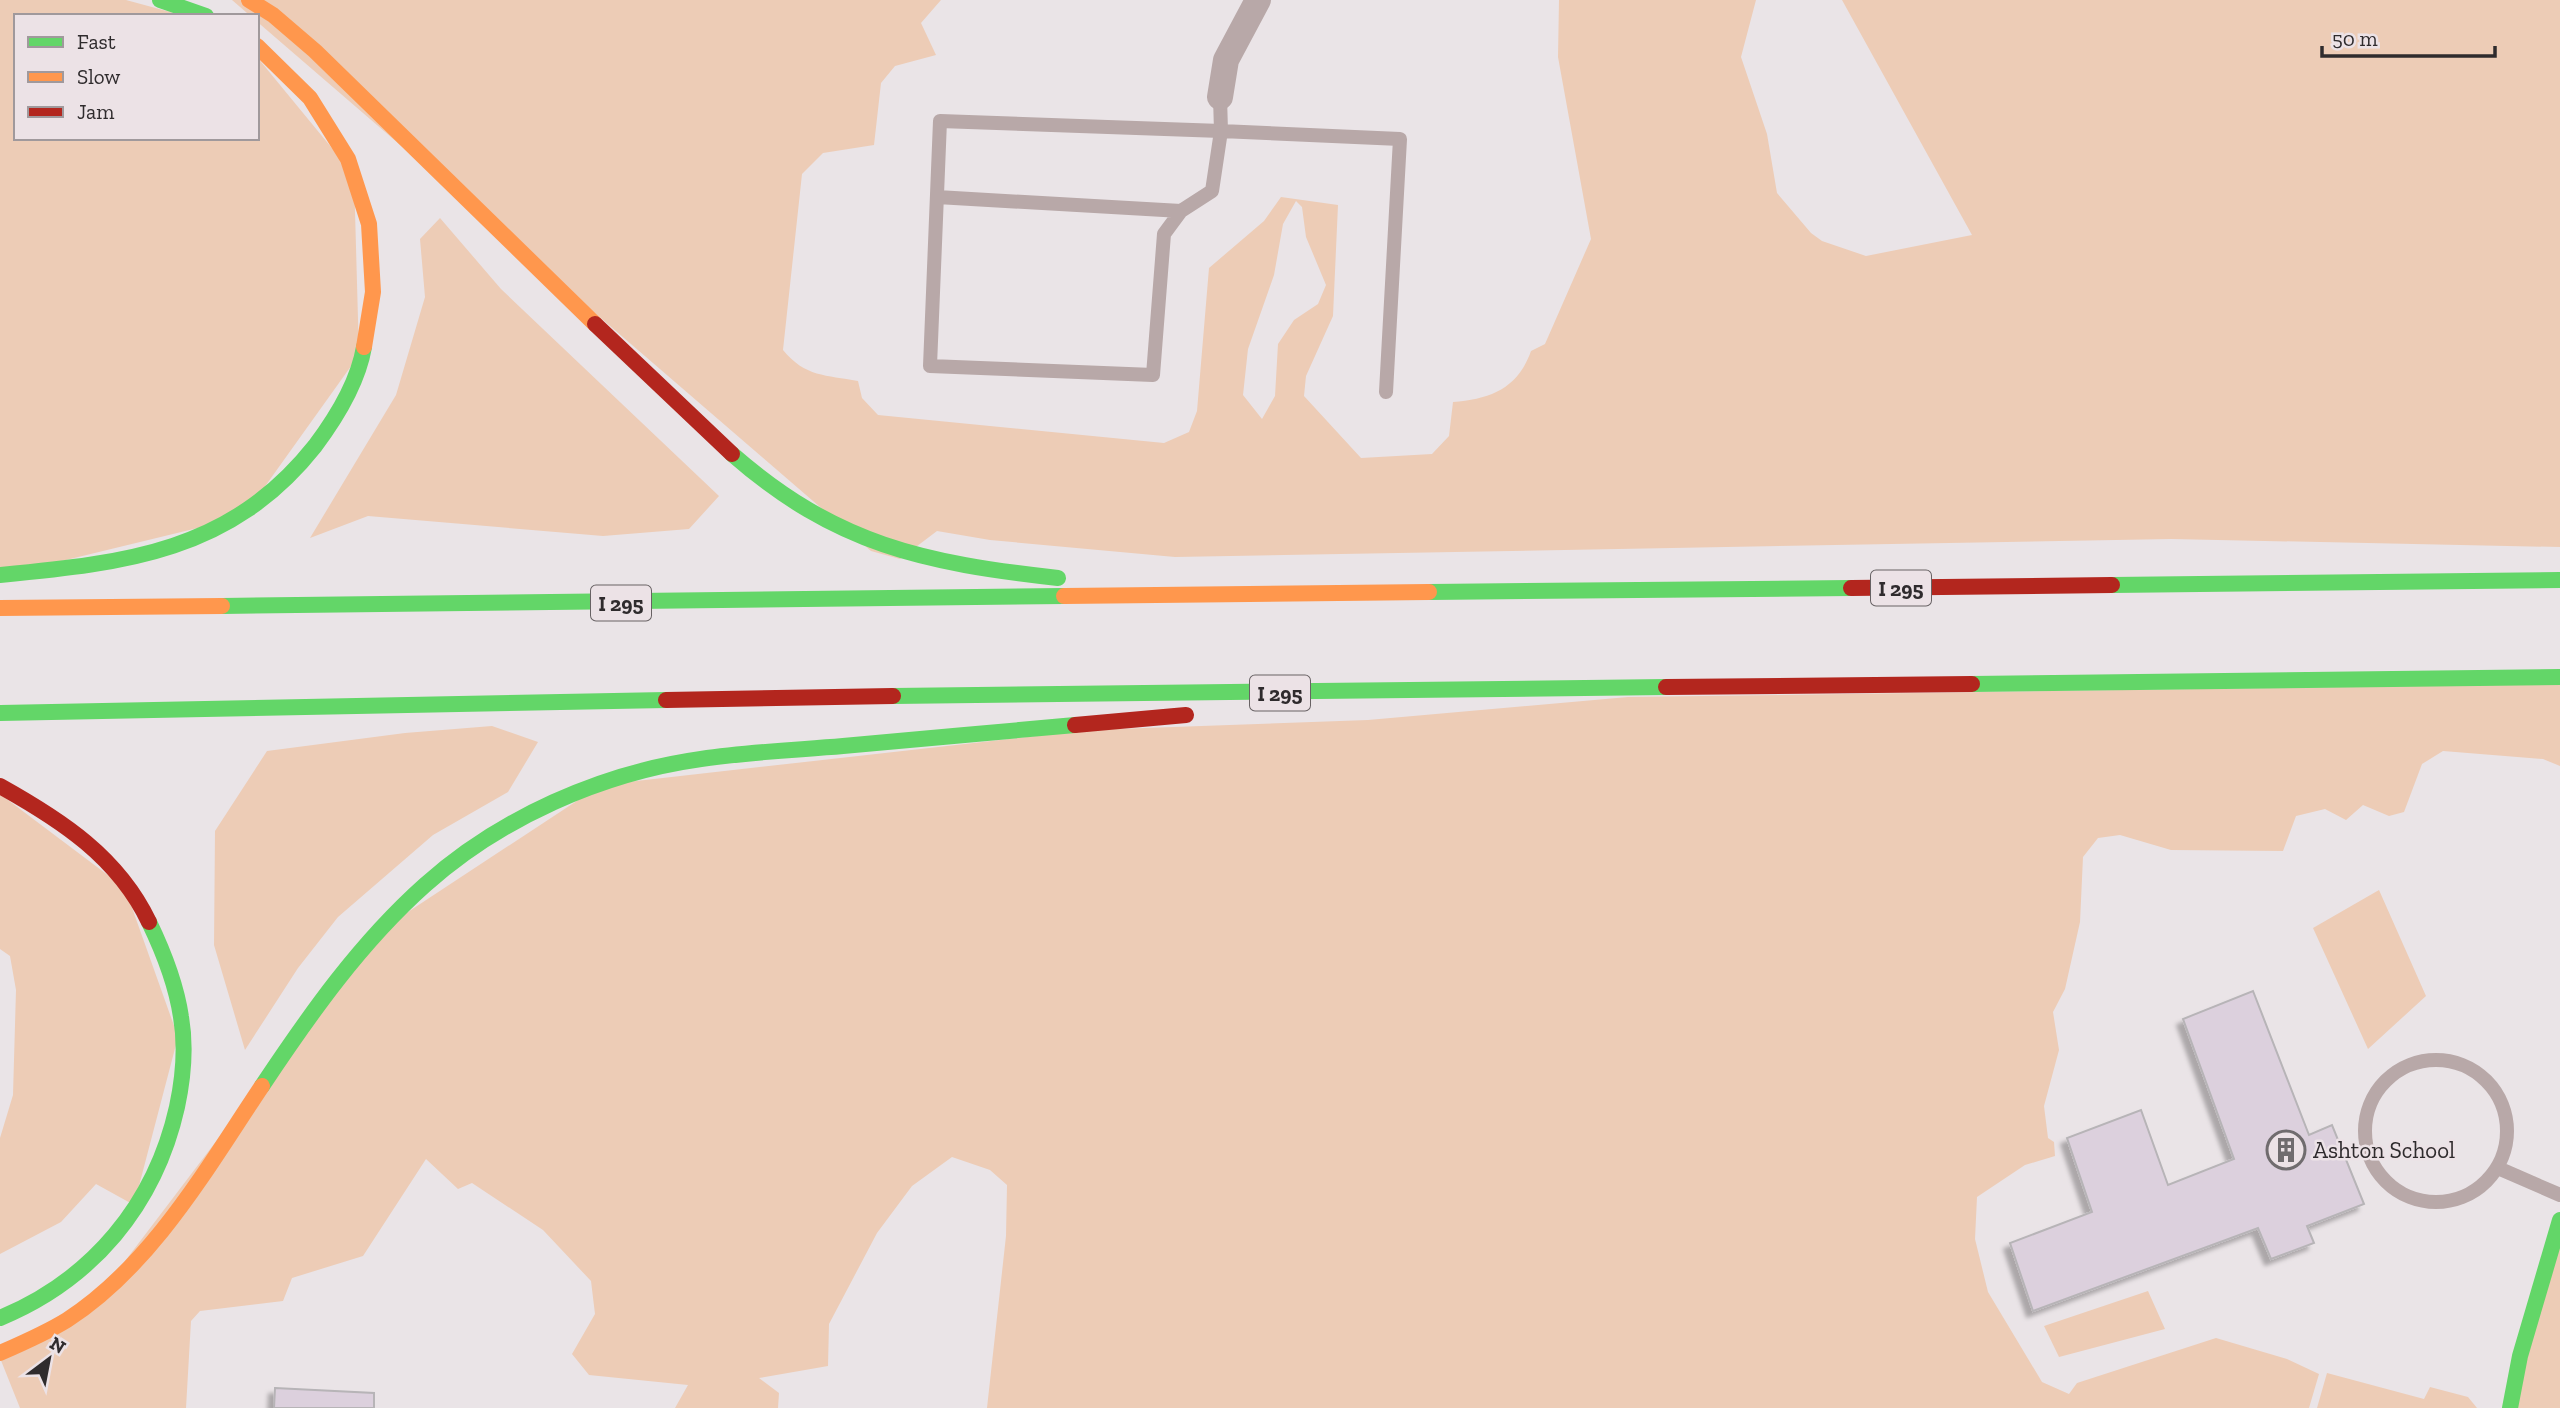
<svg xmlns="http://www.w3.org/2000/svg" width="2560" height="1408" viewBox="0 0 2560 1408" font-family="'Zilla Slab',serif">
<defs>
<filter id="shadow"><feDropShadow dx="-6" dy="6" stdDeviation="2" flood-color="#0004"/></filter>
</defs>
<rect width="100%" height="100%" fill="#eae4e7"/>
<path fill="#edccb6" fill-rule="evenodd" d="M 0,0 L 126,0 L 185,16 L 16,16 L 16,138 L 257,138 L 257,57 L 354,175 L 359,355 L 243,517 L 0,576 Z
M 232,0 L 941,0 L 921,23 L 936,55 L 895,66 L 881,83 L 874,145 L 823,153 L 802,174 L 783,350 C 805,377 826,375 858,381 L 862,398 L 878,415 L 1164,443 L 1189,432 L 1197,411 L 1209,268 L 1264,221 L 1281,197 L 1338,205 L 1333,316 L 1306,376 L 1304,396 L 1361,458 L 1432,454 L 1449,436 L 1453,402 C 1491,399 1518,388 1531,351 L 1545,344 L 1591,239 L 1558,57 L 1559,0 L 1756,0 L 1741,57 L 1767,134 L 1777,193 L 1811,233 L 1822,241 L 1866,256 L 1972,235 L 1842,0 L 2560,0 L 2560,547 L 2171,539 L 1175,557 L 990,540 L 937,531 L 900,559 L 871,551 ZM 1296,201 L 1302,207 L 1306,237 L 1326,285 L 1318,304 L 1294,320 L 1278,344 L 1275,396 L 1262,419 L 1243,395 L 1248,349 L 1274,275 L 1283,224 Z
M 440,218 L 501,289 L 719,496 L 689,529 L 603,536 L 368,516 L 310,538 L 396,395 L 425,297 L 420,239 Z
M 2560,684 L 2560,766 L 2543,759 L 2443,751 L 2422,764 L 2404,812 L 2389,816 L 2363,805 L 2346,820 L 2325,809 L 2296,816 L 2283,851 L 2171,850 L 2120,835 L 2098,838 L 2083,857 L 2080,922 L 2065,989 L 2053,1012 L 2059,1050 L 2044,1106 L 2048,1138 L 2054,1142 L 2055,1156 L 2025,1165 L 1977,1197 L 1975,1239 L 1988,1292 L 2042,1382 L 2069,1394 L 2077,1383 L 2216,1338 L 2287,1359 L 2319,1374 L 2309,1408 L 987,1408 L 1006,1236 L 1007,1185 L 990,1170 L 952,1157 L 912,1186 L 877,1233 L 829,1324 L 828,1366 L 759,1378 L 779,1393 L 778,1408 L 675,1408 L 688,1385 L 589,1375 L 572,1354 L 595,1314 L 591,1281 L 543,1230 L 472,1183 L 458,1189 L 426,1159 L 363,1256 L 292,1278 L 283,1301 L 200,1311 L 191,1321 L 186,1408 L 20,1408 L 0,1358 L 84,1315 L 373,935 L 601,785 L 1088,730 L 1368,720 L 1628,697 Z
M 492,726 L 538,742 L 508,792 L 433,835 L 338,917 L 298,968 L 245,1050 L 214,945 L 215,831 L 267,751 L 405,733 Z
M 0,794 L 125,888 L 178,1037 L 134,1205 L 96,1184 L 61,1222 L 0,1254 L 0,1138 L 13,1095 L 16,990 L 10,956 L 0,949 Z
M 2379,890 L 2426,996 L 2368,1049 L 2313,928 Z
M 2560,1222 L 2560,1408 L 2511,1408 Z
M 2148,1291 L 2165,1329 L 2059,1357 L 2044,1326 Z
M 2327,1373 L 2424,1399 L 2430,1387 L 2468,1397 L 2477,1408 L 2317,1408 Z"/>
<path fill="#dcd0dd" stroke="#b7b4b7" stroke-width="2" filter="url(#shadow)" d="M 2253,991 L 2309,1135 L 2332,1125 L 2364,1204 L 2307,1226 L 2314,1243 L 2271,1259 L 2258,1228 L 2033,1311 L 2010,1243 L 2092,1212 L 2067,1138 L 2141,1110 L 2168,1185 L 2234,1159 L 2183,1019 Z
M 275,1388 L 374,1393 L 374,1408 L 274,1408 Z"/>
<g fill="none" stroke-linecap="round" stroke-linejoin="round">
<path stroke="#b8a8a8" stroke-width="14" d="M 1220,97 L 1221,131 L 940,121 L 930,366 L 1153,375 L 1164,234 L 1181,211 L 1212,191 L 1221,131 L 1400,139 L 1386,392
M 937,197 L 1181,211
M2365 1131a71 71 0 1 1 142 0a71 71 0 1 1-142 0Z
M 2498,1168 L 2560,1195"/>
<path stroke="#b8a8a8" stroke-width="26" d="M 1220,97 L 1226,60 L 1258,0"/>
<path stroke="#63d668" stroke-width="16" d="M 160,0 L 206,16
M 732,454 C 836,545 924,563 1058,578
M 0,575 C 126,563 231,552 315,446 C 336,418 358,382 364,347
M 2112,585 L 2560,580
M 1429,592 L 1851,588
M 222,606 L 1064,596
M 1972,684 L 2560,677
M 893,696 L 1666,687
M 0,713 L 666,700
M 262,1086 C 310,1014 360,943 425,885 C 500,818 601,773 701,759 C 748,752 796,750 843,746 C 920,739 998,732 1075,725
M 0,1318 C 92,1280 155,1205 177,1107 C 183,1079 186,1046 181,1017 C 176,983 164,953 149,922
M 2510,1408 L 2520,1356 L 2560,1220"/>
<path stroke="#ff974d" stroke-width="16" d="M 249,0 L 273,15 L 315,51 L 595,324
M 257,46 L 310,98 L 348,159 L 369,224 L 373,292 L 364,347
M 1064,596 L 1429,592
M 0,608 L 222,606
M 0,1353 C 23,1343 46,1333 67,1320 C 152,1265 207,1168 262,1086"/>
<path stroke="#b3261e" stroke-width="16" d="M 595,324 L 732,454
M 1851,588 L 2112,585
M 1666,687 L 1972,684
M 666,700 L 893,696
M 1075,725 L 1186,715
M 0,786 C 61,820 118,857 149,922"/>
</g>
<defs>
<symbol id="building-ring" viewBox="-11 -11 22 22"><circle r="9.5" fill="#ece2e6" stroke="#706c6e" stroke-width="1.5"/><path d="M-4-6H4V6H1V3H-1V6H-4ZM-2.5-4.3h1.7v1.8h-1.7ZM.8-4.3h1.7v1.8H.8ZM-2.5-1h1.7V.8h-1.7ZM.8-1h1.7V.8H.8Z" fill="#706c6e"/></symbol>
</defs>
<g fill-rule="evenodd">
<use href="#building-ring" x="2264" y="1128" width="44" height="44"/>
</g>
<g text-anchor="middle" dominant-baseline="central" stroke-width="5" stroke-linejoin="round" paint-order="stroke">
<g fill="#ece2e6" stroke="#686264" stroke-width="2">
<rect x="1871" y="570.5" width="60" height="35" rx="5"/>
<rect x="591" y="585.5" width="60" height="35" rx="5"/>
<rect x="1250" y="675.5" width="60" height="35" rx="5"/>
</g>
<g font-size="21" font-weight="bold" fill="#2f2b2d">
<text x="1901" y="588">I 295</text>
<text x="621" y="603">I 295</text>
<text x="1280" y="693">I 295</text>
</g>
<g font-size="23" fill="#2f2b2d" stroke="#ece2e6" text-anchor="start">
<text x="2313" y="1150">Ashton School</text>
</g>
</g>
<rect x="14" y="14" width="245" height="126" fill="#ece2e6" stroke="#a0999c" stroke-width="2"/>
<rect x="28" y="37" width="35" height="10" fill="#63d668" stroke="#a0999c" stroke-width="2"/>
<text x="77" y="49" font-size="21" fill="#2f2b2d">Fast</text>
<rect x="28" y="72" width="35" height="10" fill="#ff974d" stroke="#a0999c" stroke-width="2"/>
<text x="77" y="84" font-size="21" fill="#2f2b2d">Slow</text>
<rect x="28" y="107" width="35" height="10" fill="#b3261e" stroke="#a0999c" stroke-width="2"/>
<text x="77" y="119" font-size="21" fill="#2f2b2d">Jam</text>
<g transform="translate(49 1359) rotate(32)" stroke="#ece2e6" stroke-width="5" paint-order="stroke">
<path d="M0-5L12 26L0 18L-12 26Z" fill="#2f2b2d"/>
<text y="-10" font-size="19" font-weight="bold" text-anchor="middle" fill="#2f2b2d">N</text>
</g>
<path d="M2322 46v10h173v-10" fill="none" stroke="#2f2b2d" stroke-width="3.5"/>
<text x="2332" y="46" font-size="21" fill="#2f2b2d" stroke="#ece2e6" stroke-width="5" paint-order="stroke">50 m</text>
</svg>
